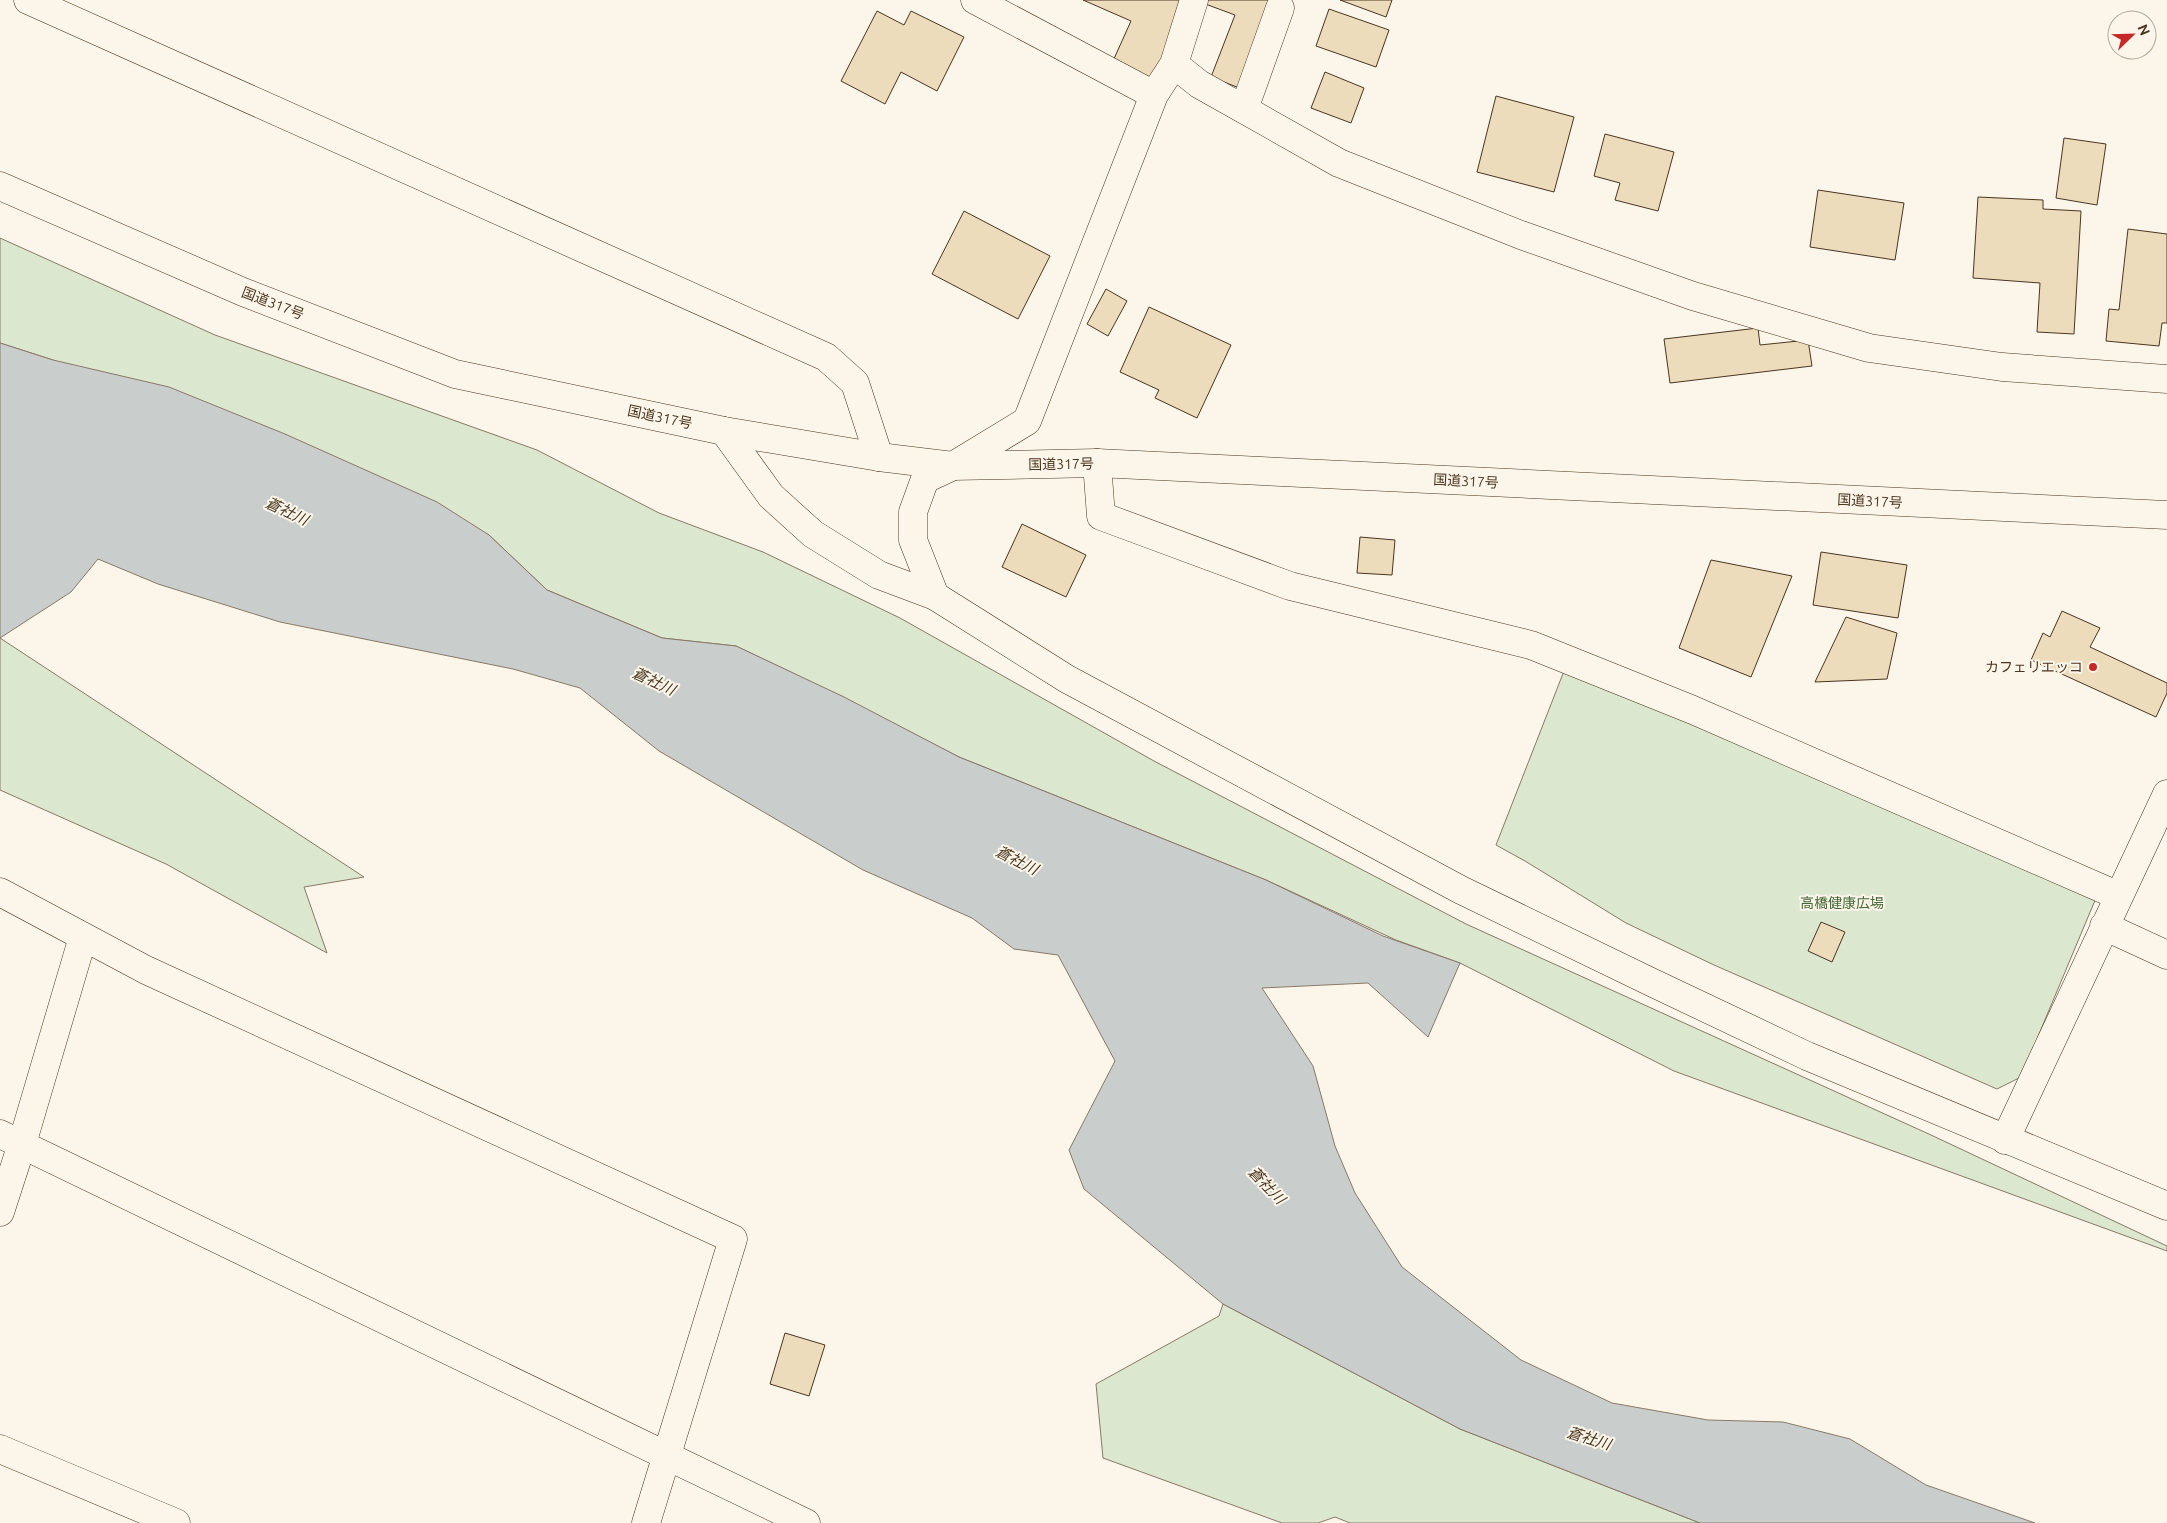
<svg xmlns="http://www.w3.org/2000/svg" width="2167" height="1523" viewBox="0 0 2167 1523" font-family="Ubuntu,'Noto Sans JP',sans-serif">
<rect width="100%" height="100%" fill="#fbf6e9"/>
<path fill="#dce7d0" stroke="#887966" d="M 0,238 L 215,335 L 537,450 L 659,513 L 763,552 L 900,618 L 1154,761 L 1466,924 L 1931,1135 L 2167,1246 L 2167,1251 L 1674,1071 L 1460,963 L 1396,940 L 1266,880 L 959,757 L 836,694 L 736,646 L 662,638 L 547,590 L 489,535 L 53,360 L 0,343 Z
M 0,638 L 364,877 L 304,887 L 327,953 L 166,864 L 0,790 Z
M 1564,671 L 1617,689 L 2096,898 L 2021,1077 L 1997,1089 L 1714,965 L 1626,923 L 1525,861 L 1496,845 Z
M 1223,1304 L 1460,1429 L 1700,1523 L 1350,1523 L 1335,1517 L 1318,1523 L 1282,1523 L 1103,1458 L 1096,1384 L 1219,1316 Z"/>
<path fill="#c9cecd" stroke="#887966" d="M 0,343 L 53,360 L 169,387 L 285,434 L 437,502 L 489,535 L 547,590 L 662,638 L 736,646 L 844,697 L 959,757 L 1266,880 L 1383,936 L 1460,963 L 1428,1037 L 1368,983 L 1262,988 L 1313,1066 L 1335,1146 L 1355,1193 L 1402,1267 L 1521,1360 L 1612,1403 L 1708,1420 L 1783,1422 L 1850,1439 L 1926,1485 L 2035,1523 L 1700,1523 L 1460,1429 L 1223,1304 L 1084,1189 L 1069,1150 L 1115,1061 L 1058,955 L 1014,949 L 972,918 L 863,870 L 659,751 L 580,688 L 513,669 L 280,622 L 158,584 L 98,559 L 71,592 L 0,638 Z"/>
<path fill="#ecdcbc" stroke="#4a3520" d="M 1083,0 L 1189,0 L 1154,79 L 1113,61 L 1131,21 Z
M 1201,0 L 1276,0 L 1242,89 L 1211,77 L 1235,15 L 1200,2 Z
M 1340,0 L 1392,0 L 1386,17 Z
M 1329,9 L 1389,30 L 1376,67 L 1316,46 Z
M 877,11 L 904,25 L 911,11 L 964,37 L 937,91 L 901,72 L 885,104 L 841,81 Z
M 1325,72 L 1364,88 L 1351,123 L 1311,108 Z
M 1496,96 L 1574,117 L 1554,192 L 1477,172 Z
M 1605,134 L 1674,152 L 1658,211 L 1615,200 L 1620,183 L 1594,176 Z
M 2064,138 L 2106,144 L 2097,205 L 2056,198 Z
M 1818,190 L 1904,203 L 1895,260 L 1810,247 Z
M 1978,197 L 2043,200 L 2043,209 L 2081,211 L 2074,334 L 2037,332 L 2040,283 L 1973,278 Z
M 964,211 L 1050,256 L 1018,319 L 932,274 Z
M 2128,229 L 2167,234 L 2167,323 L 2162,323 L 2159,346 L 2106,341 L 2109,309 L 2119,310 Z
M 1106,289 L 1127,301 L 1108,336 L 1087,324 Z
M 1149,307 L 1231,345 L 1197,418 L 1155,398 L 1159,390 L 1120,372 Z
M 1758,328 L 1760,345 L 1808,340 L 1812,366 L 1670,383 L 1664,339 Z
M 1022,524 L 1086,555 L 1066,597 L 1002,567 Z
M 1360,537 L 1395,540 L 1392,575 L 1357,573 Z
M 1821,552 L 1907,565 L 1898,618 L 1813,605 Z
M 1711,560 L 1792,576 L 1751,677 L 1679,648 Z
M 2062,611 L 2100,628 L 2090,647 L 2167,683 L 2167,693 L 2156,717 L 2031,660 L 2043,633 L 2050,637 Z
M 1846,617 L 1897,633 L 1887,679 L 1815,682 Z
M 1821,922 L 1845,932 L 1832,962 L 1808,951 Z
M 785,1333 L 825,1345 L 809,1396 L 770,1384 Z"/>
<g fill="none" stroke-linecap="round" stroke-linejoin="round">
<defs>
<path id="minor" d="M 28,0 L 826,357 L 855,383 L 879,457
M 975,0 L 1154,95
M 1174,64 L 1199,84 L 1339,163 L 1521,235 L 1693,296 L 1869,348 L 2002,367 L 2167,379
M 1244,109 L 1280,8
M 1097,463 L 1101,516 L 1290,586 L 1531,645 L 1693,710 L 2119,896
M 935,596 L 913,540 L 913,512 L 925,479 L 953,466 L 1027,421 L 1154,95 L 1174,64 L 1194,0
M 0,892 L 146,970 L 733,1239 L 646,1523
M 2104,926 L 2167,955
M 0,1134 L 806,1523
M 2005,1140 L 2167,794
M 0,1212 L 22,1144 L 83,937
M 0,1449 L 176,1523"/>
<path id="tertiary" d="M 724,431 L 771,496 L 813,534 L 879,575 L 935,596 L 1067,679 L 1461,890 L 1651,982 L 1807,1056 L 2167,1206"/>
<path id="trunk" d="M 0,186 L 243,292 L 455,374 L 724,431 L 879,457 L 953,466 L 1097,463 L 2167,515"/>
</defs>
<use href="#minor" stroke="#4a3520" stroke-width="29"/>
<use href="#tertiary" stroke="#4a3520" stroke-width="29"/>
<use href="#trunk" stroke="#4a3520" stroke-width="29"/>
<use href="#minor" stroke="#fbf6e9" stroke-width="28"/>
<use href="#tertiary" stroke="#fbf6e9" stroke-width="28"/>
<use href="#trunk" stroke="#fbf6e9" stroke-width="28"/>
</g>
<circle fill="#c62828" stroke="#fbf6e9" stroke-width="2" cx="2093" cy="667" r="5"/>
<g text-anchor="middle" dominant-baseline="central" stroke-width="4" stroke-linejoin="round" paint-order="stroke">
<g font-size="14" fill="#4a3520" stroke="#fbf6e9">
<text transform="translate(273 303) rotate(21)">国道317号</text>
<text transform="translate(660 417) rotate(12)">国道317号</text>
<text transform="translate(1061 464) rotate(-1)">国道317号</text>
<text transform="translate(1466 481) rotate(3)">国道317号</text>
<text transform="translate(1870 501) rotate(3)">国道317号</text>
</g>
<g font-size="14" fill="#4a3520" stroke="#fbf6e9" text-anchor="end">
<text x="2083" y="667">カフェリエッコ</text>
</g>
<g font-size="14" fill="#436837" stroke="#fbf6e9">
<text x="1842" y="903">高橋健康広場</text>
</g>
<g font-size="15" font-style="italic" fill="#4a3520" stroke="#fbf6e9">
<text transform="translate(287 511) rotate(25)">蒼社川</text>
<text transform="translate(654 681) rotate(25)">蒼社川</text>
<text transform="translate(1017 860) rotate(27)">蒼社川</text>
<text transform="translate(1267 1185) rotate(46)">蒼社川</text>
<text transform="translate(1589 1438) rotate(17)">蒼社川</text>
</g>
</g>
<g transform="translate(2132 35) rotate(67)"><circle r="24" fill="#fbf6e9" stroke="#b4a999"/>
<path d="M0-4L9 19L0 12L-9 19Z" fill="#c62828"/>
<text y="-8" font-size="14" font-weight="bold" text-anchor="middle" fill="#4a3520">N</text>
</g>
</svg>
